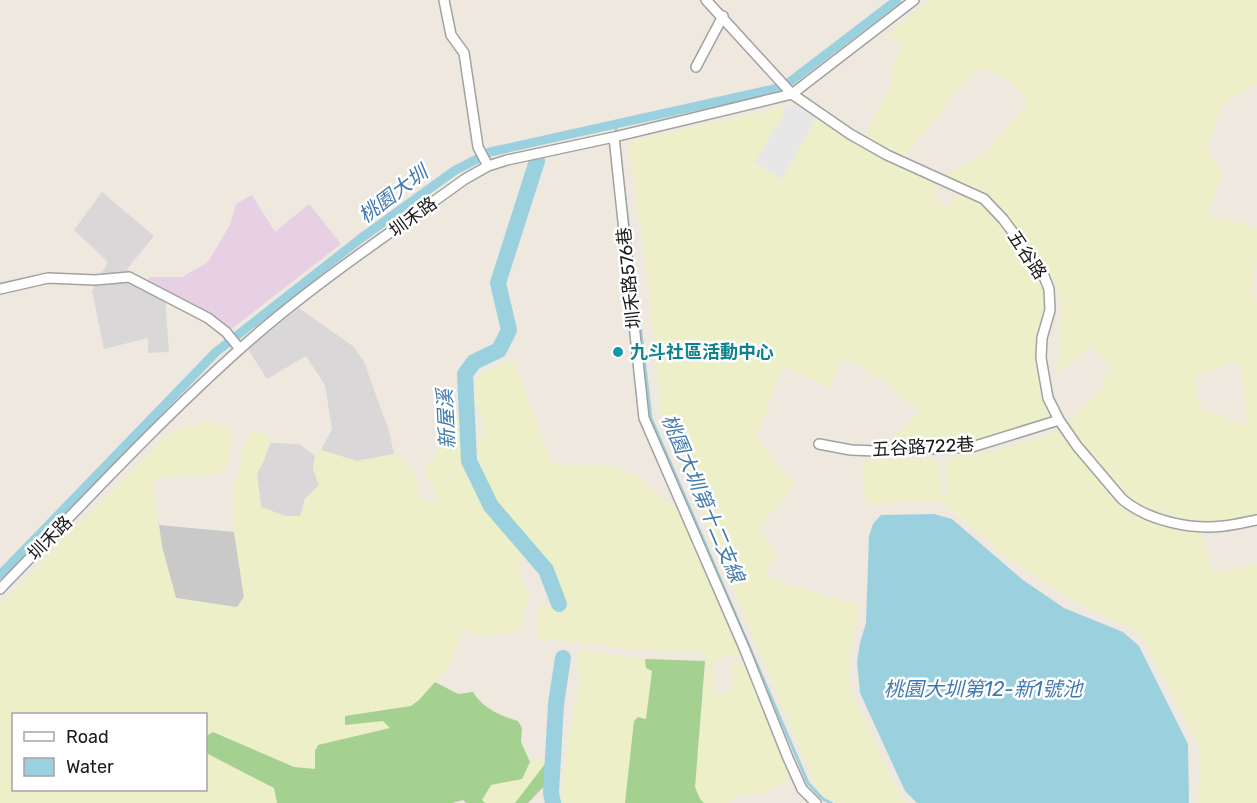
<svg xmlns="http://www.w3.org/2000/svg" width="1257" height="803" viewBox="0 0 1257 803" font-family="Rubik,'Noto Sans TC',sans-serif">
<rect width="100%" height="100%" fill="#eee8df"/>
<path fill="#d9d7d8" d="M 102,192 L 154,236 L 127,269 L 165,298 L 169,352 L 148,353 L 148,338 L 104,349 L 92,291 L 108,262 L 74,230 Z
M 299,308 L 354,347 L 364,362 L 389,431 L 394,454 L 357,461 L 321,450 L 332,429 L 325,385 L 306,356 L 267,379 L 248,349 Z
M 270,443 L 299,444 L 315,456 L 313,469 L 319,485 L 305,499 L 301,516 L 285,516 L 261,507 L 257,474 L 264,460 Z"/>
<path fill="#e7d0e3" d="M 252,195 L 275,232 L 309,204 L 341,244 L 229,331 L 199,307 L 148,281 L 149,277 L 182,277 L 208,262 L 230,225 L 236,204 Z"/>
<path fill="#c9c9c9" d="M 159,525 L 234,532 L 244,597 L 237,608 L 176,598 L 162,547 Z"/>
<path fill="#ecefc8" fill-rule="evenodd" d="M 930,0 L 1257,0 L 1257,83 L 1221,106 L 1208,145 L 1210,154 L 1222,173 L 1208,215 L 1257,227 L 1257,263 L 1252,288 L 1257,302 L 1257,517 L 1221,523 L 1203,521 L 1183,518 L 1142,506 L 1129,497 L 1099,465 L 1068,422 L 1105,384 L 1102,380 L 1113,367 L 1091,347 L 1057,374 L 1062,299 L 1055,283 L 999,206 L 982,191 L 943,176 L 985,153 L 1026,105 L 1027,101 L 1013,84 L 994,72 L 976,69 L 904,156 L 892,153 L 864,137 L 892,83 L 891,68 L 904,45 L 887,35 ZM 1236,362 L 1241,369 L 1247,425 L 1200,408 L 1194,377 Z
M 780,108 L 784,109 L 783,115 L 755,162 L 818,116 L 863,146 L 899,166 L 941,185 L 932,196 L 945,208 L 959,194 L 985,207 L 1024,251 L 1048,288 L 1044,344 L 1044,367 L 1057,421 L 987,442 L 882,450 L 920,412 L 885,382 L 868,373 L 864,366 L 840,360 L 831,388 L 783,366 L 756,438 L 795,485 L 761,525 L 759,530 L 777,554 L 766,569 L 768,578 L 859,605 L 849,671 L 850,688 L 891,778 L 905,803 L 835,803 L 823,796 L 815,785 L 661,414 L 648,284 L 629,146 L 634,140 Z
M 508,362 L 515,363 L 549,456 L 555,466 L 607,465 L 619,468 L 638,477 L 685,516 L 743,654 L 739,656 L 720,657 L 714,663 L 713,692 L 730,693 L 732,663 L 751,661 L 790,760 L 788,779 L 785,784 L 762,793 L 738,795 L 729,800 L 730,803 L 704,803 L 700,799 L 695,787 L 707,653 L 629,649 L 537,637 L 537,609 L 541,605 L 564,610 L 566,604 L 554,572 L 542,561 L 532,541 L 494,500 L 484,484 L 478,448 L 480,438 L 484,434 L 484,425 L 476,403 L 475,384 L 481,373 Z
M 462,415 L 463,442 L 472,480 L 480,501 L 524,551 L 523,558 L 518,565 L 518,572 L 530,595 L 523,614 L 521,631 L 478,637 L 464,629 L 451,663 L 419,700 L 411,706 L 345,716 L 345,725 L 384,721 L 391,728 L 353,736 L 315,751 L 315,770 L 294,767 L 213,732 L 206,736 L 206,714 L 14,714 L 14,790 L 206,790 L 206,749 L 208,754 L 274,788 L 277,803 L 0,803 L 0,604 L 167,434 L 173,431 L 209,421 L 223,425 L 228,429 L 233,439 L 228,463 L 219,474 L 161,477 L 155,480 L 153,489 L 162,547 L 176,598 L 237,607 L 244,597 L 233,522 L 233,493 L 245,443 L 251,431 L 266,434 L 270,443 L 264,460 L 257,474 L 261,507 L 285,516 L 300,516 L 305,499 L 319,485 L 313,469 L 315,456 L 321,450 L 357,461 L 394,454 L 404,460 L 415,474 L 419,485 L 418,497 L 427,504 L 435,499 L 434,486 L 426,477 L 425,466 L 438,456 L 439,447 Z
M 1062,430 L 1114,494 L 1188,530 L 1201,531 L 1213,573 L 1257,564 L 1257,803 L 1198,803 L 1200,749 L 1145,641 L 1132,628 L 1072,601 L 1013,562 L 941,502 L 936,500 L 867,504 L 862,477 L 867,460 L 938,459 L 943,497 L 947,495 L 946,459 L 987,453 L 1053,434 Z
M 582,650 L 645,659 L 646,668 L 653,671 L 646,719 L 638,717 L 634,721 L 625,803 L 561,803 L 567,745 L 579,687 L 578,654 Z
M 541,760 L 545,764 L 515,803 L 485,803 L 482,800 L 491,785 L 522,779 L 530,762 Z"/>
<path fill="#a4d090" d="M 645,659 L 705,661 L 695,787 L 700,799 L 704,803 L 625,803 L 634,721 L 638,717 L 646,719 L 652,671 L 646,668 Z
M 435,682 L 458,694 L 473,692 C 482,708 501,716 518,721 L 522,728 L 521,742 L 530,762 L 522,779 L 491,785 L 482,800 L 485,803 L 466,803 L 463,800 L 452,803 L 277,803 L 274,788 L 208,754 L 206,749 L 206,736 L 213,732 L 294,767 L 315,769 L 315,751 L 318,745 L 390,728 L 383,721 L 345,725 L 345,716 L 411,706 L 419,700 Z
M 545,764 L 547,783 L 528,803 L 515,803 Z"/>
<path fill="#e7e7e7" d="M 790,105 L 794,105 L 818,116 L 782,179 L 755,162 L 783,115 L 784,109 Z"/>
<path fill="#9bd1df" d="M 934,514 L 952,519 L 1023,580 L 1064,608 L 1123,632 L 1139,646 L 1188,744 L 1189,803 L 917,803 L 905,791 L 860,693 L 857,662 L 860,643 L 866,623 L 869,536 L 873,524 L 881,515 Z"/>
<g fill="none" stroke-linecap="round" stroke-linejoin="round">
<path stroke="#9bd1df" stroke-width="3" d="M 615,124 L 617,134
M 621,164 L 651,418 L 808,783 L 823,799 L 831,803"/>
<path stroke="#9bd1df" stroke-width="9" d="M 0,575 L 216,352 L 360,239 L 454,171 L 490,152 L 783,87 L 897,0"/>
<path stroke="#9bd1df" stroke-width="16" d="M 537,161 L 498,283 L 509,330 L 499,350 L 474,362 L 465,374 L 469,461 L 491,506 L 546,570 L 559,604
M 553,803 L 551,793 L 556,704 L 563,658"/>
<defs>
<path id="minor" d="M 444,0 L 451,35 L 464,53 L 478,147 L 488,166
M 706,0 L 792,94 L 850,134 L 887,155 L 984,199 L 1003,219 L 1042,271 L 1049,289 L 1050,310 L 1042,338 L 1041,358 L 1048,398 L 1059,420 L 1077,446 L 1122,499 C 1148,521 1191,530 1224,526 C 1235,525 1246,522 1257,520
M 696,67 L 723,16
M 614,137 L 644,418 L 745,650 L 788,758 L 802,789 L 816,803
M 0,289 L 48,278 L 95,280 L 129,277 L 208,318 L 226,332 L 240,349
M 819,444 L 851,450 L 877,451 L 972,447 L 1059,420
M 0,589 C 79,508 156,424 241,348 C 310,286 389,234 465,179 L 488,166 L 507,160 L 614,137 L 792,94 L 914,0"/>
</defs>
<use href="#minor" stroke="#a2a2a2" stroke-width="12"/>
<use href="#minor" stroke="#fff" stroke-width="9"/>
</g>
<circle fill="#0f9aa8" stroke="#fff" stroke-width="2" cx="618" cy="352" r="6"/>
<g text-anchor="middle" dominant-baseline="central" stroke-width="5" stroke-linejoin="round" paint-order="stroke">
<g font-size="18" fill="#1b1b1b" stroke="#fff">
<text transform="translate(413 217) rotate(-36)">圳禾路</text>
<text transform="translate(1027 255) rotate(56)">五谷路</text>
<text transform="translate(629 278) rotate(-96)">圳禾路576巷</text>
<text transform="translate(923 447) rotate(-3)">五谷路722巷</text>
<text transform="translate(50 538) rotate(-45)">圳禾路</text>
</g>
<g font-size="18" font-weight="bold" fill="#0d838f" stroke="#fff" text-anchor="start">
<text x="630" y="352">九斗社區活動中心</text>
</g>
<g font-size="20" font-style="italic" fill="#417ab0" stroke="#fff">
<text transform="translate(393 194) rotate(-37)">桃園大圳</text>
<text transform="translate(446 419) rotate(-93)">新屋溪</text>
<text transform="translate(703 498) rotate(67)">桃園大圳第十二支線</text>
<text x="983" y="689">桃園大圳第12-新1號池</text>
</g>
</g>
<rect x="12" y="713" width="195" height="78" fill="#ffffff" stroke="#a4a4a4" stroke-width="1.5"/>
<rect x="24" y="732" width="30" height="9" fill="#ffffff" stroke="#a4a4a4" stroke-width="1.5"/>
<text x="66" y="743" font-size="18" fill="#1b1b1b">Road</text>
<rect x="24" y="758" width="30" height="18" fill="#9bd1df" stroke="#a4a4a4" stroke-width="1.5"/>
<text x="66" y="773" font-size="18" fill="#1b1b1b">Water</text>
</svg>
